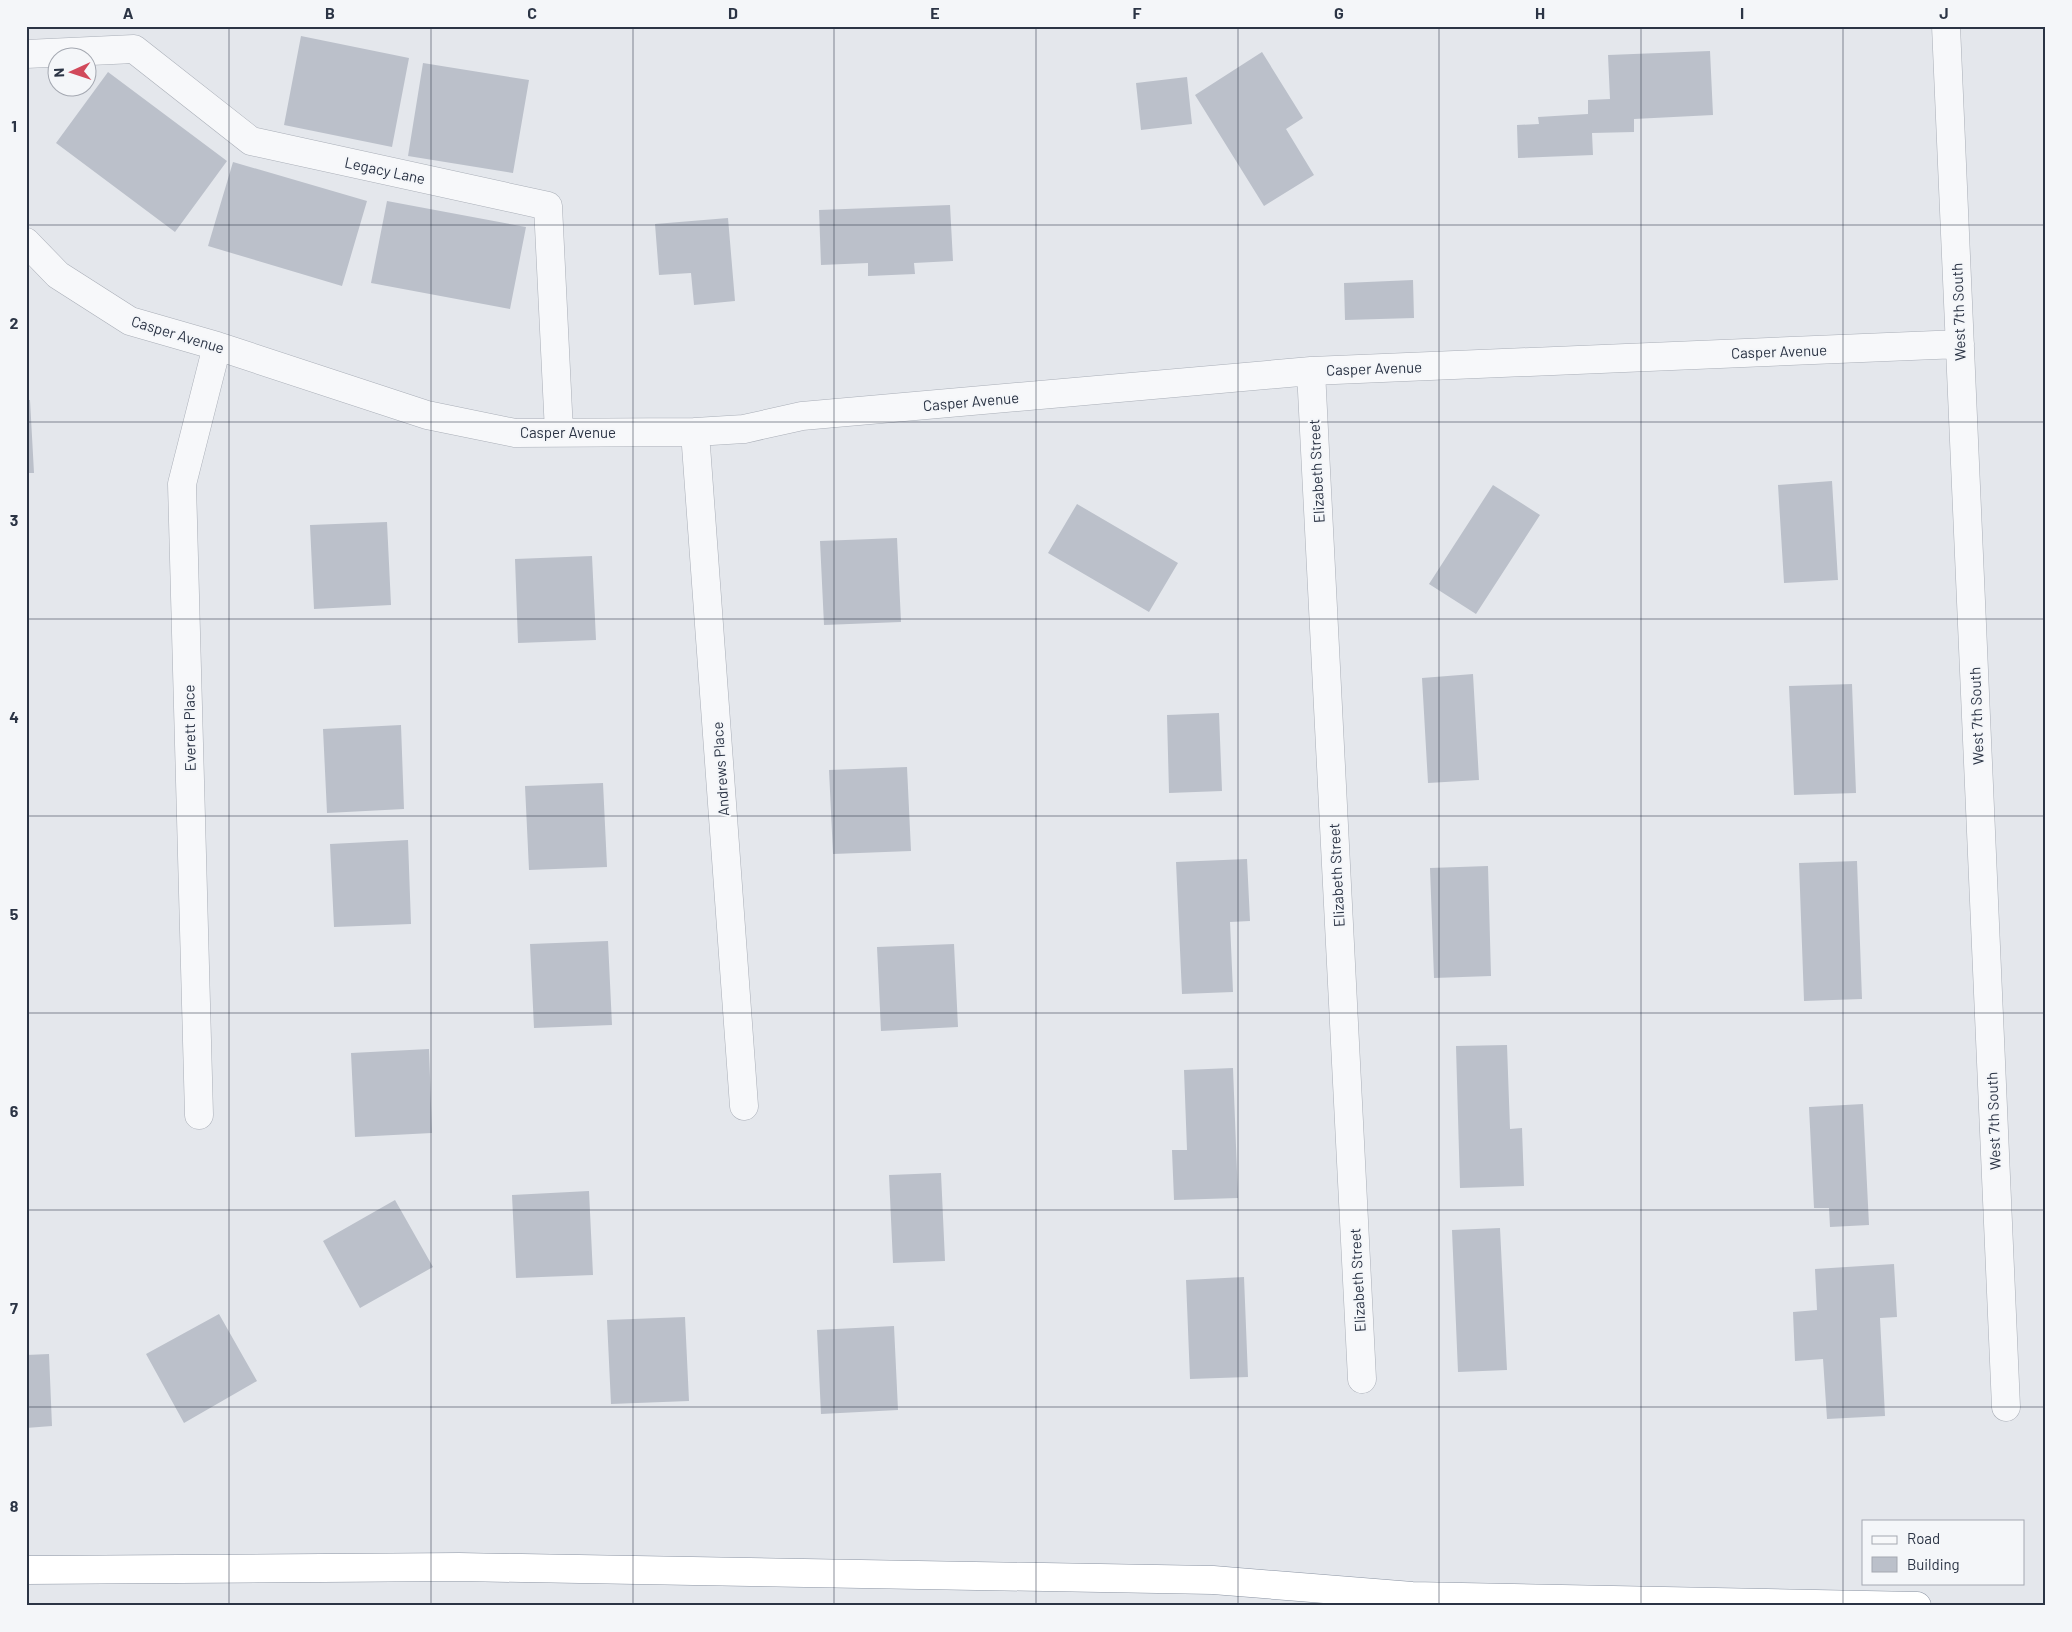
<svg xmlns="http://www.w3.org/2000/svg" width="2072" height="1632" viewBox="0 0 2072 1632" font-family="Barlow,sans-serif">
<rect width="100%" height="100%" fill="#e4e7ec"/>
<path fill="#bbc0ca" d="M 301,36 L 409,58 L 392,147 L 284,125 Z
M 1710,51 L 1713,115 L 1634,119 L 1634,132 L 1592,133 L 1593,155 L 1518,158 L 1517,125 L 1539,124 L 1538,117 L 1588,114 L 1588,100 L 1610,99 L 1608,55 Z
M 1262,52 L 1303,118 L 1286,129 L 1314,175 L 1264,206 L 1195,95 Z
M 423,63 L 529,80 L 513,173 L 408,156 Z
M 108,72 L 227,161 L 175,232 L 56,143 Z
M 1187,77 L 1192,124 L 1141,130 L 1136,83 Z
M 233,162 L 367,201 L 342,286 L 208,246 Z
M 387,201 L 526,227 L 510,309 L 371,283 Z
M 950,205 L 953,261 L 914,263 L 915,274 L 868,276 L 868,263 L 821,265 L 819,210 Z
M 728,218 L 735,301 L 694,305 L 691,273 L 659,275 L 655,224 Z
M 1413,280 L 1414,318 L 1345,320 L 1344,283 Z
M 26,400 L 30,400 L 34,473 L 26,473 Z
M 1832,481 L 1838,580 L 1784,583 L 1778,485 Z
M 1493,485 L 1540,515 L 1476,614 L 1429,584 Z
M 1077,504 L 1178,563 L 1149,612 L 1048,553 Z
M 387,522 L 391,605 L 314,609 L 310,525 Z
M 897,538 L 901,622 L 824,625 L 820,541 Z
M 592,556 L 596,640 L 518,643 L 515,559 Z
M 1473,674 L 1479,780 L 1428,783 L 1422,678 Z
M 1852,684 L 1856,793 L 1794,795 L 1789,686 Z
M 1219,713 L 1222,791 L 1169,793 L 1167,715 Z
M 401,725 L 404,809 L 327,813 L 323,729 Z
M 907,767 L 911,851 L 833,854 L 829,770 Z
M 603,783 L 607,867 L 529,870 L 525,786 Z
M 408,840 L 411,924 L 334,927 L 330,844 Z
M 1247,859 L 1250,921 L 1230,922 L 1233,992 L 1182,994 L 1176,862 Z
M 1857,861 L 1862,999 L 1804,1001 L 1799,863 Z
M 1488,866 L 1491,976 L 1434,978 L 1430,868 Z
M 608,941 L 612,1025 L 534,1028 L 530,944 Z
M 954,944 L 958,1027 L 881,1031 L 877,947 Z
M 1507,1045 L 1510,1129 L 1522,1128 L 1524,1186 L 1460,1188 L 1456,1046 Z
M 429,1049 L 432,1133 L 355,1137 L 351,1053 Z
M 1233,1068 L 1238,1198 L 1174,1200 L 1172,1150 L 1187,1150 L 1184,1070 Z
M 1863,1104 L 1869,1225 L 1830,1227 L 1829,1208 L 1814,1208 L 1809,1107 Z
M 941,1173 L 945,1261 L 893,1263 L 889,1175 Z
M 589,1191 L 593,1275 L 516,1278 L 512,1195 Z
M 395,1200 L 433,1267 L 360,1308 L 323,1241 Z
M 1500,1228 L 1507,1370 L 1458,1372 L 1452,1230 Z
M 1894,1264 L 1897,1317 L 1880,1318 L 1885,1416 L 1827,1419 L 1823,1359 L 1795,1361 L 1793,1312 L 1817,1310 L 1815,1269 Z
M 1244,1277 L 1248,1377 L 1190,1379 L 1186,1280 Z
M 219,1314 L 257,1381 L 184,1423 L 146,1354 Z
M 685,1317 L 689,1401 L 611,1404 L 607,1320 Z
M 894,1326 L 898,1410 L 821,1414 L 817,1330 Z
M 49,1354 L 52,1426 L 26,1428 L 26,1355 Z"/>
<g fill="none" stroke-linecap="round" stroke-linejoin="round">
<defs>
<path id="minor" d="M 1946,26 L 2006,1407
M 26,54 L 134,49 L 251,141 L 548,206 L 559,432
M 26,242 L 58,275 L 130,321 L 217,346 L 427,415 L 515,433 L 695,432 L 744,429 L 802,416 L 1311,371 L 1960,344
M 1311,371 L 1362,1379
M 695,432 L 744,1106
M 199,1115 L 182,484 L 217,346"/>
<path id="highway" d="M 26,1570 L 459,1567 L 1213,1580 L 1412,1596 L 1917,1606"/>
</defs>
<use href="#minor" stroke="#a9aeb7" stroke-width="29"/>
<use href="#highway" stroke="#8b94a3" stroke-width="29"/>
<use href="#minor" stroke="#f7f8fa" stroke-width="28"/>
<use href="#highway" stroke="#fff" stroke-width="28"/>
</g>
<path fill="none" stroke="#2b3445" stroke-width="1" stroke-opacity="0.55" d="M 229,26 L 229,1606M 431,26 L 431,1606M 633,26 L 633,1606M 834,26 L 834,1606M 1036,26 L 1036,1606M 1238,26 L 1238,1606M 1439,26 L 1439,1606M 1641,26 L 1641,1606M 1843,26 L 1843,1606M 26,225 L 2046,225M 26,422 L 2046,422M 26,619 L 2046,619M 26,816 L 2046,816M 26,1013 L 2046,1013M 26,1210 L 2046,1210M 26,1407 L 2046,1407"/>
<g text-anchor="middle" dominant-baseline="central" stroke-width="4" stroke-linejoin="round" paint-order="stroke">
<g font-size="15" fill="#2b3445" stroke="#f4f6f9">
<text transform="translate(385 170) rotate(12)">Legacy Lane</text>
<text transform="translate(1958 312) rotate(-92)">West 7th South</text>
<text transform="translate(178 334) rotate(17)">Casper Avenue</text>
<text transform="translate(1779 351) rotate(-2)">Casper Avenue</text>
<text transform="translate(1374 368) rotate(-2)">Casper Avenue</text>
<text transform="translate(971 401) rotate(-5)">Casper Avenue</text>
<text x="568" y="432">Casper Avenue</text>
<text transform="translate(1316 471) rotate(-93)">Elizabeth Street</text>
<text transform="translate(1976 716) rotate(-92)">West 7th South</text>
<text transform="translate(189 728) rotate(-91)">Everett Place</text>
<text transform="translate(720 769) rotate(-94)">Andrews Place</text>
<text transform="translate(1336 875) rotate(-93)">Elizabeth Street</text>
<text transform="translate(1993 1121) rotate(-92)">West 7th South</text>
<text transform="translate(1357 1280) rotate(-93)">Elizabeth Street</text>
</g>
</g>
<rect width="2072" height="1632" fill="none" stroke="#f4f6f9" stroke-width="55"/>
<rect x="1862" y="1520" width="162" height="65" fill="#f4f6f9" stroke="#a4a8b1"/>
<rect x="1872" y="1536" width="25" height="8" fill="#f7f8fa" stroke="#a4a8b1"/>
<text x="1907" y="1544" font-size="15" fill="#2b3445">Road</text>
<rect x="1872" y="1557" width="25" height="15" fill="#bbc0ca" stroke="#a4a8b1"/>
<text x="1907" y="1570" font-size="15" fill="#2b3445">Building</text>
<g transform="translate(72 72) rotate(267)"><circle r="24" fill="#f4f6f9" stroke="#a4a8b1"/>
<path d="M0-4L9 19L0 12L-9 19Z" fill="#d1495b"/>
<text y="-8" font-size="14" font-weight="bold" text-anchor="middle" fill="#2b3445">N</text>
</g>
<rect x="28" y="28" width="2016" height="1576" fill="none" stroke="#2b3445" stroke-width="2"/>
<g font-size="16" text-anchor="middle" font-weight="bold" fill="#2b3445">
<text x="128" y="19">A</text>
<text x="330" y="19">B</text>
<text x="532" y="19">C</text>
<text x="733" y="19">D</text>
<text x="935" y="19">E</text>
<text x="1137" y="19">F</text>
<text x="1339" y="19">G</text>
<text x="1540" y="19">H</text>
<text x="1742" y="19">I</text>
<text x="1944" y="19">J</text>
<text x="14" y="132">1</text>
<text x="14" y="329">2</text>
<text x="14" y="526">3</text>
<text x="14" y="723">4</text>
<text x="14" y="920">5</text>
<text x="14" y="1117">6</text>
<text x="14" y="1314">7</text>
<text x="14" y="1512">8</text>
</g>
</svg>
